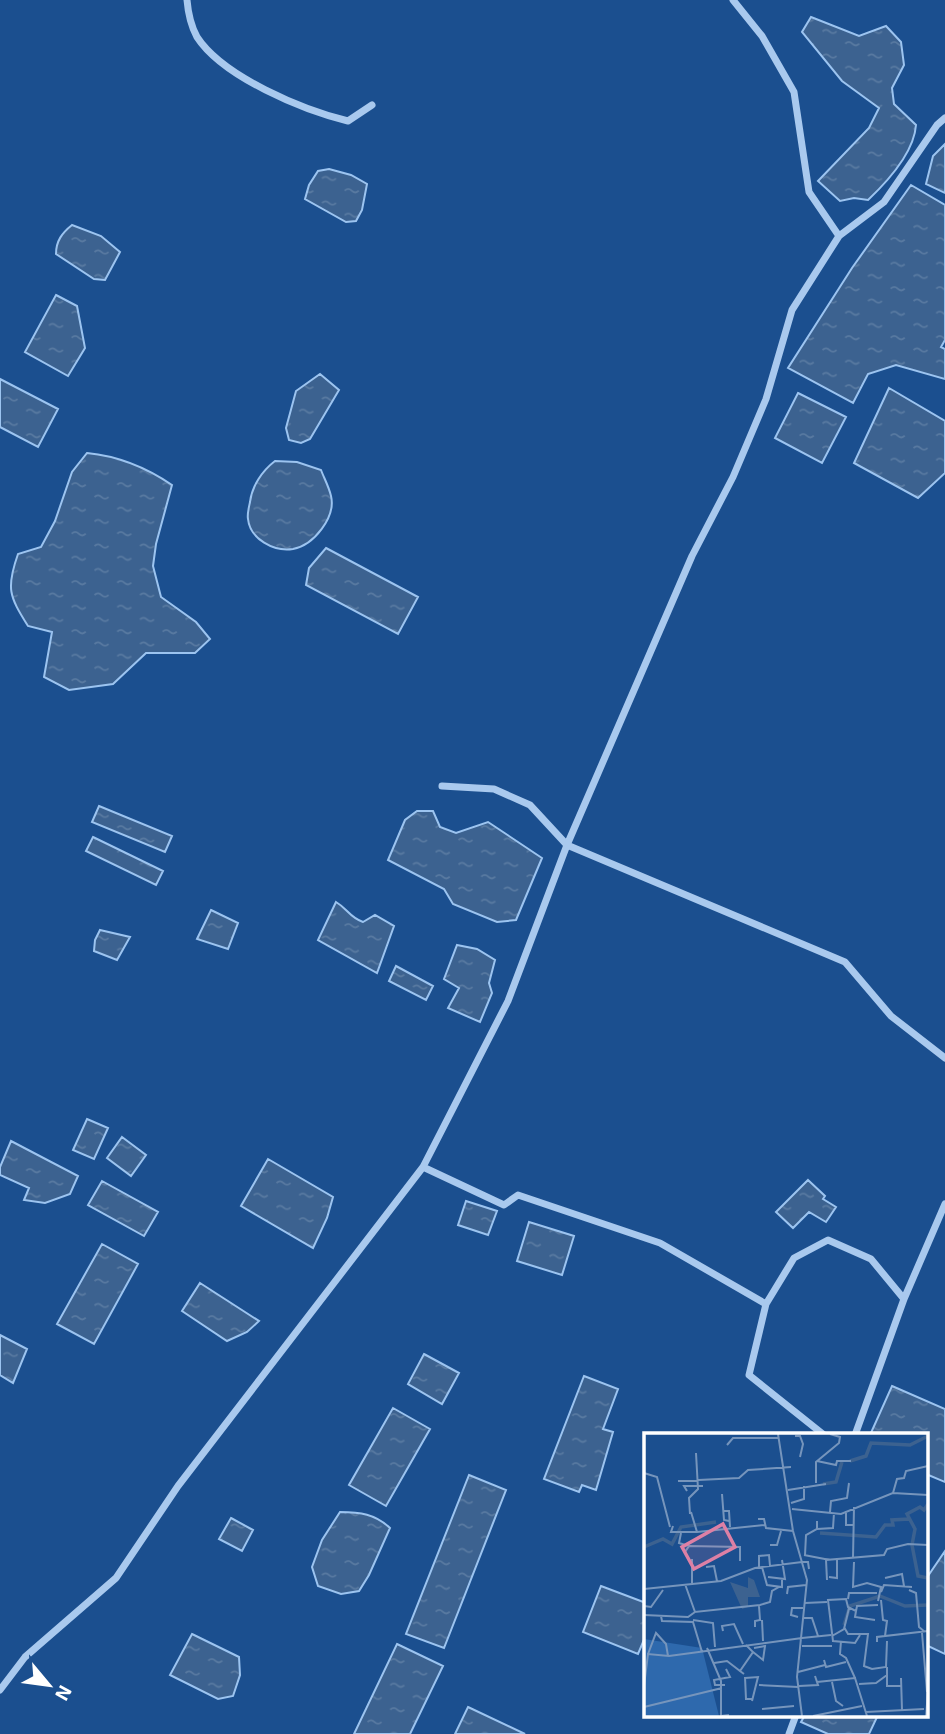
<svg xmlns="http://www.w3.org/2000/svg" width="945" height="1734" viewBox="0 0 945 1734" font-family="'Exo 2',sans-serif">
<defs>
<pattern id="water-ripples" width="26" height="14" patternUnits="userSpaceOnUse" patternTransform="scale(1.75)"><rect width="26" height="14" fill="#3c6290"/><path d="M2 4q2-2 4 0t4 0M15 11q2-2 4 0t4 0" fill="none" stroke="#597aa1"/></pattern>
</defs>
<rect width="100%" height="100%" fill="#1b4f8f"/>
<path fill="url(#water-ripples)" stroke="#9cc4f0" stroke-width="2" d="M 811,17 L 859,36 L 886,26 L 901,42 L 904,65 L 892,88 L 894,104 L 916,125 C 914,153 888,181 868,200 L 854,198 L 840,201 L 818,181 L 869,128 L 879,108 L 842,81 L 802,32 Z
M 945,144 L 945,193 L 926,184 L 933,156 Z
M 329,169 L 351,175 L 367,184 L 362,210 L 356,221 L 346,222 L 305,199 L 309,185 L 318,171 Z
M 911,185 L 945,205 L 945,340 L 941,347 L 945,349 L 945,379 L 896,365 L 868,374 L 853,403 L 788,368 L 852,268 Z
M 72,225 L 101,236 L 120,252 L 105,280 L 94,279 L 56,254 C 56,241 62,233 72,225 Z
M 56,295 L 77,306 L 85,348 L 68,376 L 25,352 Z
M 320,374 L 339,390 L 310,439 L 301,443 L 289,440 L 286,428 L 296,391 Z
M 0,379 L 58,409 L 38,447 L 0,427 Z
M 889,388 L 945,421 L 945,473 L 918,498 L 854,463 Z
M 798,393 L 846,417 L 822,463 L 775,438 Z
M 87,453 C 118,456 147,468 172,485 L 156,544 L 153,566 L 161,597 L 196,622 L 210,639 L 195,653 L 146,653 L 113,684 L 69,690 L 44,677 L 52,632 L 28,626 C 9,596 6,588 18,554 L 41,547 L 55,521 L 72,472 Z
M 275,461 L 297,462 L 321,470 C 324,478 329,487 331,496 C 336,517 314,545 293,549 C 274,552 250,539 248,519 C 247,514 249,507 250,502 C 252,486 262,471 275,461 Z
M 326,548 L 418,597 L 398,634 L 306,585 L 309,568 Z
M 99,806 L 172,836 L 165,852 L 92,822 Z
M 417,811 L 433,811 L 440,827 L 456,833 L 488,822 L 542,858 L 516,920 L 497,922 L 453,904 L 444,889 L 388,860 L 405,820 Z
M 93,837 L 163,871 L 156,885 L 86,851 Z
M 336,902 C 348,909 349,917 363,922 L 375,915 L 394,926 L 377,973 L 318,940 Z
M 211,910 L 238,923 L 228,949 L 197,939 Z
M 100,930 L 130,937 L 117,960 L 94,951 L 95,940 Z
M 457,945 L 477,949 L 495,960 L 489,983 L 492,993 L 480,1022 L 448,1008 L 459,988 L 444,979 Z
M 396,966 L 433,986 L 426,1000 L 389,981 Z
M 87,1119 L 108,1128 L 94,1159 L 73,1150 Z
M 122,1137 L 146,1155 L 131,1176 L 107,1158 Z
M 11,1141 L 78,1176 L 70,1194 L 45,1203 L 24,1200 L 29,1188 L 0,1175 L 0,1167 Z
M 268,1159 L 333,1197 L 327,1218 L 313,1248 L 241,1206 Z
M 808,1180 L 825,1196 L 823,1199 L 836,1207 L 826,1222 L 809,1212 L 793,1228 L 776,1212 Z
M 102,1181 L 158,1212 L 144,1236 L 88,1205 Z
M 466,1201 L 497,1211 L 488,1235 L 458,1225 Z
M 529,1222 L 574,1236 L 562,1275 L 517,1261 Z
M 102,1244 L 138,1264 L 94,1344 L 57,1324 Z
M 200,1283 L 259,1321 L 247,1332 L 227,1341 L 182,1311 Z
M 0,1335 L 27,1349 L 13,1383 L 0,1375 Z
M 424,1354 L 459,1373 L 442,1404 L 408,1384 Z
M 584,1376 L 618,1389 L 603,1429 L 613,1432 L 596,1490 L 582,1485 L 579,1492 L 544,1479 Z
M 892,1386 L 945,1409 L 945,1482 L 926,1474 L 926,1435 L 870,1435 Z
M 393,1408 L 430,1429 L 386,1506 L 349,1485 Z
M 469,1475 L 506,1490 L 444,1648 L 406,1634 Z
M 340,1512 C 360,1512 375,1514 390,1528 L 369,1575 L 359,1591 L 341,1594 L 318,1586 L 312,1567 L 322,1540 Z
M 231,1518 L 253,1530 L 242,1551 L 219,1539 Z
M 945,1551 L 945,1654 L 926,1645 L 926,1575 L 928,1576 Z
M 601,1586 L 646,1603 L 646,1635 L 638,1654 L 583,1632 Z
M 192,1634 L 239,1657 L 240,1675 L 233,1696 L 218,1699 L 170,1675 Z
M 397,1644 L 443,1666 L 410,1734 L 354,1734 Z
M 468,1707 L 525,1734 L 455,1734 Z
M 805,1715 L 878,1715 L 869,1734 L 828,1734 L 801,1722 Z"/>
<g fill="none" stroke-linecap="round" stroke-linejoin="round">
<path stroke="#a9c9ee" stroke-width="7" d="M 187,0 C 188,12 191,26 197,37 C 223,77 303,110 348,121 L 372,105
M 733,0 L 762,36 L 794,92 L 809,192 L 839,236 L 884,202 L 937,125 L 945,118
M 442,786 L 494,789 L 530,805 L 567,845 L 845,962 L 891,1016 L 945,1058
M 423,1167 L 504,1205 L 518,1195 L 660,1243 L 766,1304
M 824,1435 L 749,1375 L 766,1304 L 794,1258 L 828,1240 L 871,1259 L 904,1299
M 855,1435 L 904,1299 L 945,1204
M 0,1690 L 25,1657 L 116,1578 L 178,1486 L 423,1167 L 508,1001 L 567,845 L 692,556 L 733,477 L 766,399 L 792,310 L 839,236
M 789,1734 L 796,1715"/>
</g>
<g transform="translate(644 1433)">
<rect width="284" height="284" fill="#1b4f8f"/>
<path d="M 0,206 L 58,215 L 75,283 L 0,283 Z" fill="#2e69ad"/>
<path d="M 104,144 L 110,147 L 116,164 L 104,164 L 104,174 L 98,176 L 86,149 L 104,155 Z" fill="#3c6290"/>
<path fill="none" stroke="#3c6290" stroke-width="3.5" d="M 206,28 L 222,23 L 227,10 L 266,12 L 284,3M 179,51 L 192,49 L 198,29M 284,71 L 280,77 L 276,74 L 263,81 L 271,96 L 268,112 L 274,143 L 284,145M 176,100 L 232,104 L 241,92 L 249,92 L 248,87 L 265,86M 0,114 L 19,106 L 28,111 L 37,94 L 72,89M 200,192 L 206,173 L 236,163 L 261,173 L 284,172"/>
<path fill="none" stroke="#7695bc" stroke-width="2" d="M 134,1 L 149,98 L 163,147 L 153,244 L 158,283M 151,3 L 156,3 L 159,11 L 156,24M 83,12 L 89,5 L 135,5M 173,28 L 192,32 L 193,28 L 207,28M 0,40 L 13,44 L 26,94M 34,48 L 95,45 L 104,37 L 147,34M 172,50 L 172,29 L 195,10 L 196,4 L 186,1M 144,57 L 182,51M 43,58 L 40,53 L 59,53M 249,60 L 284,62M 78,61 L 80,87 L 85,88M 147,70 L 160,66 L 160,53M 148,76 L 197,81 L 249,60 L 253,46 L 260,45 L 262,38 L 284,33M 80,78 L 85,78 L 86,94M 202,78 L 202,92 L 210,92M 186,79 L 187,68 L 203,65 L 205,50M 46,81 L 45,65 L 54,56 L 52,20M 114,86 L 120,86 L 122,95 L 149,98M 29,93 L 27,99 L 53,99 L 47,79M 173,96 L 189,95 L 190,80M 53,99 L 121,92M 37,100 L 35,110 L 45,113 L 41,119M 126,112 L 133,112 L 137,98M 45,113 L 96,114 L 96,128M 160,122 L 186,127M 161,122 L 162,102 L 173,96 L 173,88M 209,125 L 210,74M 210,129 L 209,154 L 223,150 L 237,154 L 234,168M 62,134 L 70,133 L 73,148M 118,134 L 123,152 L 138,154 L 138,147M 115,135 L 115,123 L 125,122 L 126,133M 124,144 L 141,146 L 138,127M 185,144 L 193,145 L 193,126M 241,145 L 258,141 L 260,153M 183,147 L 182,127 L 240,122 L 243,116 L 264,111 L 284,112M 48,150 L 48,126M 41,151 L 51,179 L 116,172 L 126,169 L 128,158 L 135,154M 0,156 L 77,148 L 111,135 L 158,129 L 164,129 L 165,136M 265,157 L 272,160 L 275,194 L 281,199M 237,159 L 240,152 L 268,154M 143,161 L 144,154 L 162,152M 204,166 L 205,160 L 233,160M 237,167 L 239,187 L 243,188 L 241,203M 161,170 L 183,169M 0,173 L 7,174 L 19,157M 212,178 L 213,173 L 234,172M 0,182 L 44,184 L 51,179M 17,183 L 18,188 L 49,189 L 58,219M 154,184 L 147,182 L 148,175 L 159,175M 160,185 L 168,185 L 174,203M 49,187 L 69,190 L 71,214M 118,187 L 119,208M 111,194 L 111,188 L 116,187 L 115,173M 200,194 L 204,201 L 224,201 L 220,233 L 228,236 L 242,234 L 243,208M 79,198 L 78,193 L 90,191 L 99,211M 278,200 L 283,259M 216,202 L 211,210 L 189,208 L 184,167 L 202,166 L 204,174 L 212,178 L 211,184 L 231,187M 188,203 L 200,196 L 205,175M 158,205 L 187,202M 197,208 L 196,221 L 202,225 L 211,245M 233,209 L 233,204 L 284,198M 158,213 L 188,213M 63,215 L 77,248 L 77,283 L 85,282M 109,219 L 119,227 L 121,213 L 110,215M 4,221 L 12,200 L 22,211 L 24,223M 180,227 L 182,234 L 202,229M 70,230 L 83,228 L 96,238M 243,234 L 243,253 L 257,253M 154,239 L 181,232M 100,241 L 96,238 L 109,219 L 102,212M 101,244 L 102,266 L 108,266M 101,245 L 114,244 L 108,268M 257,245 L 258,277M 173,249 L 211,245 L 223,283M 188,249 L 192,268 L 199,273M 215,251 L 232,250 L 243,242M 81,252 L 71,252 L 70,247 L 86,244 L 82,236M 115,252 L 154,254M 0,253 L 4,221 L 25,223 L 158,205M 155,253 L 174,252 L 171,243M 0,274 L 78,255M 118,276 L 150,273M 222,279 L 280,276M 169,283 L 218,273M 282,283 L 284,259"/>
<path fill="#dd80a5" fill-opacity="0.15" stroke="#dd80a5" stroke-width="3.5" d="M 79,91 L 91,114 L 50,136 L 38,114 Z"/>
<rect width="284" height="284" fill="none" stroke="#fff" stroke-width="3.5"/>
</g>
<g transform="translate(49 1685) rotate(119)" stroke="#1b4f8f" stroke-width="5" paint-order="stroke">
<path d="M0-5L12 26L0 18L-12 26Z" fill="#ffffff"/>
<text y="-10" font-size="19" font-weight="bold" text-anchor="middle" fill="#ffffff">N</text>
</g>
</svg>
